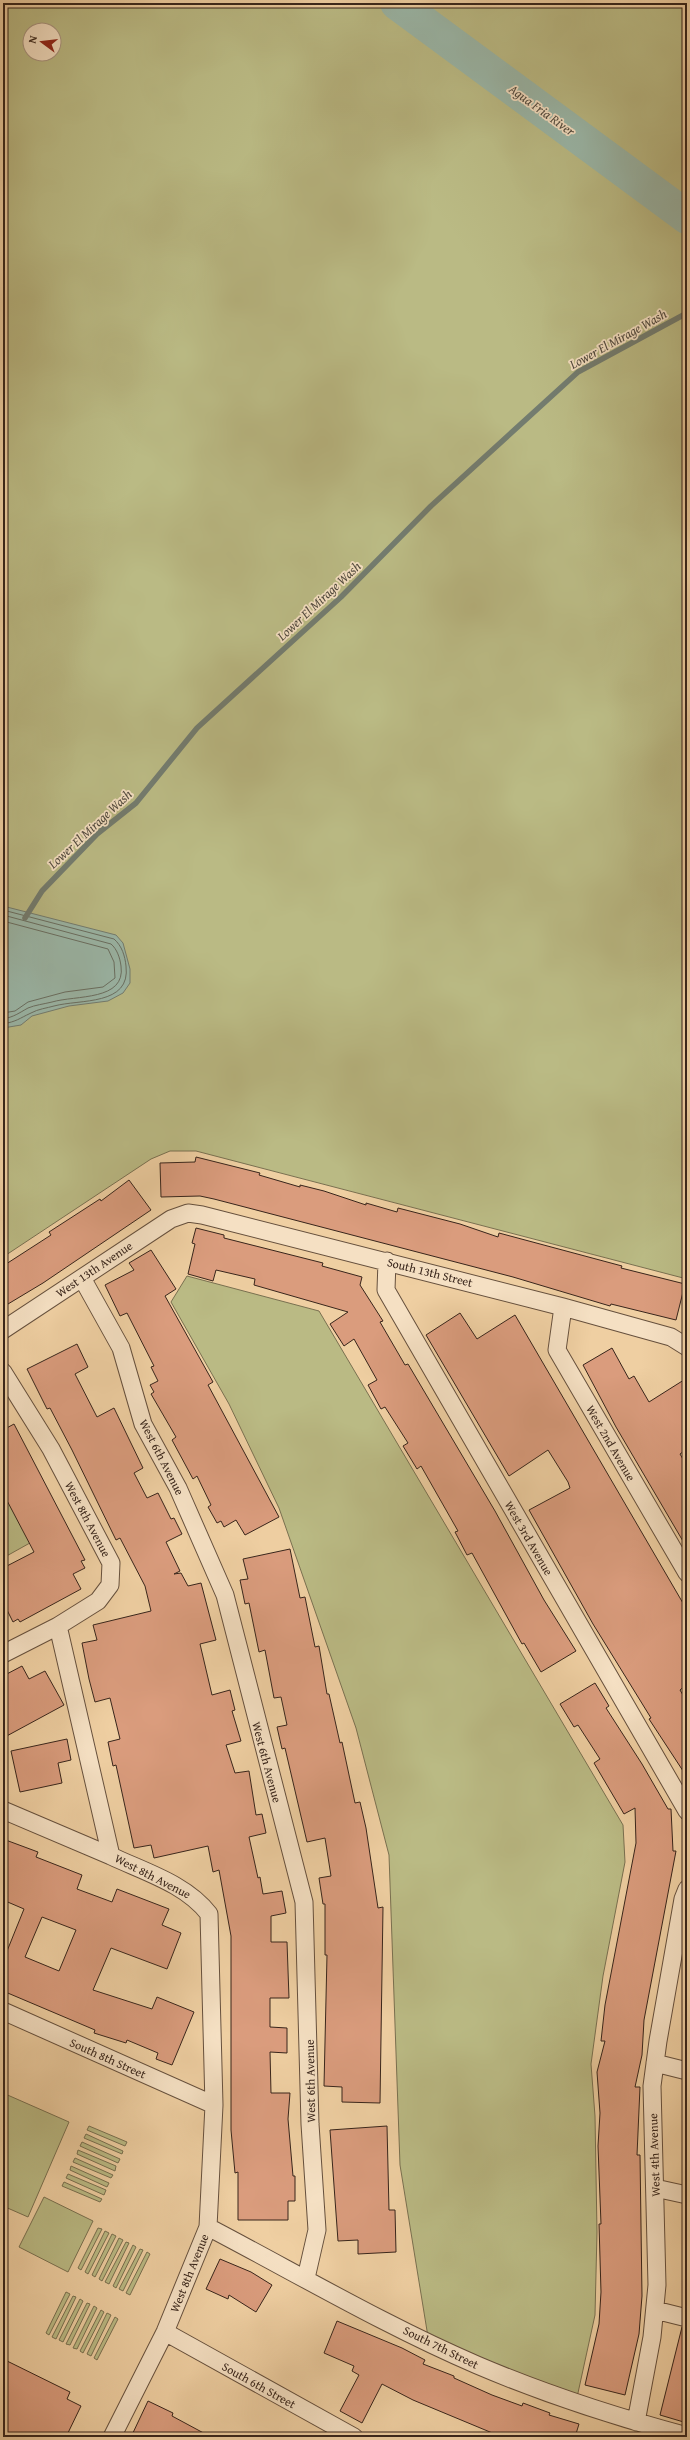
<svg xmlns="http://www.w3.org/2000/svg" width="690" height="2440" viewBox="0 0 690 2440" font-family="'Gentium Book Plus',serif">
<rect width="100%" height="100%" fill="#efcfa2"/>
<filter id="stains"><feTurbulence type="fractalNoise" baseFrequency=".005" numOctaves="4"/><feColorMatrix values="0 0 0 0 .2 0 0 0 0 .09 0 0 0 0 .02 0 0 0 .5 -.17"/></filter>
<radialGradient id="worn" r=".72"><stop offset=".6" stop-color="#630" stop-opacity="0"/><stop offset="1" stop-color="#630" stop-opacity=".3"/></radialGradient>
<path fill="#baba84" stroke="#797050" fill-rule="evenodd" d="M 3,3 L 687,3 L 687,1279 L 196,1151 L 170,1151 L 151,1159 L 3,1257 ZM 30,30 L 54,30 L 54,54 L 30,54 Z
M 187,1276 L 319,1311 L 623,1825 L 625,1862 L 603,1976 L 591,2064 L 595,2116 L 597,2232 L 595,2315 L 576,2402 L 429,2343 L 400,2165 L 389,1855 L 356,1728 L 279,1508 L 229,1404 L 171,1302 Z
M 3,1484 L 37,1539 L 3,1558 Z
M 3,2093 L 69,2122 L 28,2217 L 3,2206 Z
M 89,2126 L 127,2142 L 125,2146 L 87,2130 Z
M 86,2134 L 123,2151 L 122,2154 L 84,2138 Z
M 82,2142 L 120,2159 L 118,2163 L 80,2146 Z
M 78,2150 L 116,2166 L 115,2171 L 77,2154 Z
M 75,2158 L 113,2175 L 111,2178 L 73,2162 Z
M 71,2166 L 109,2183 L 107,2187 L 70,2170 Z
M 68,2174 L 106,2190 L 104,2195 L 66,2178 Z
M 64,2182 L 102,2199 L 100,2202 L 62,2186 Z
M 44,2197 L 93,2221 L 68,2272 L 19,2247 Z
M 98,2228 L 102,2229 L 81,2270 L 78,2268 Z
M 105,2231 L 109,2233 L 88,2274 L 85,2272 Z
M 112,2234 L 116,2236 L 95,2277 L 92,2275 Z
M 119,2238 L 123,2240 L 102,2281 L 99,2279 Z
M 126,2242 L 129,2243 L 109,2284 L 105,2282 Z
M 133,2245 L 136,2247 L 116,2288 L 113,2286 Z
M 140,2249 L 143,2250 L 123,2291 L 119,2289 Z
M 147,2252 L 150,2254 L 130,2295 L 126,2293 Z
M 66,2292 L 70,2294 L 49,2335 L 46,2333 Z
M 73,2296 L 76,2297 L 56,2339 L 52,2337 Z
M 80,2299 L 83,2301 L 63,2342 L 59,2340 Z
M 87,2303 L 90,2304 L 70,2345 L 66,2344 Z
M 94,2306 L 97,2308 L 77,2349 L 73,2348 Z
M 101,2310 L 104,2312 L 83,2353 L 80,2351 Z
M 107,2313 L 111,2315 L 91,2356 L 87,2354 Z
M 115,2317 L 118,2319 L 97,2360 L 94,2358 Z"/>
<path fill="#9ab6a7" stroke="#737c6f" d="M 3,906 L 116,935 L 123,943 L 130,969 L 130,983 L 123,993 L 108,1001 L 69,1006 L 32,1016 L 21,1025 L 3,1028 Z"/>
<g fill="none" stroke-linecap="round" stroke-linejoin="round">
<path stroke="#696e61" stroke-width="1" d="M 3,910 L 114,939 C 122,946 125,956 126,966 C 131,1006 80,999 54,1006 C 47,1008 38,1009 31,1013 C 18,1019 18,1021 3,1024
M 3,915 L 111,944 C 117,949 120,958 121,966 C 126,1001 76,995 52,1002 C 44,1004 35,1005 28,1008 C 19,1013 14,1017 3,1019
M 3,921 L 108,949 L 114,962 L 115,978 L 103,987 L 65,992 L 28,1002 L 15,1011 L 3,1013"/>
<path stroke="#737c6f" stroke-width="5.5" d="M 25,918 L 42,891 L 97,834 L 136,803 L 197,728 L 341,597 L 431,506 L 578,372 L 687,313"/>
<path stroke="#9ab6a7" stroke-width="34" d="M 397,3 L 687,217"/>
</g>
<path fill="#da9c7d" stroke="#38251b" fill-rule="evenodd" d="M 196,1157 L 260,1173 L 259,1175 L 300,1187 L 300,1185 L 324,1191 L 366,1205 L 366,1203 L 397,1212 L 398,1208 L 460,1224 L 498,1237 L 499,1233 L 622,1266 L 621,1268 L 685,1284 L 676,1320 L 611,1304 L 610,1306 L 513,1277 L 214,1199 L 200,1196 L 161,1197 L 160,1163 L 195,1162 Z
M 129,1180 L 151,1210 L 43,1283 L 3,1307 L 3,1266 L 51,1235 L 49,1232 L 100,1199 L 101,1201 Z
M 196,1228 L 224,1235 L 224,1238 L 323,1263 L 322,1266 L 362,1277 L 360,1285 L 383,1321 L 380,1322 L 405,1365 L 408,1364 L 495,1511 L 544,1600 L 576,1651 L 541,1672 L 524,1643 L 522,1644 L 472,1553 L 467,1555 L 455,1532 L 458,1531 L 421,1466 L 417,1469 L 403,1446 L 408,1443 L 385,1407 L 381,1409 L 368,1385 L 377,1380 L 354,1339 L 344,1346 L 330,1324 L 348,1312 L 254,1285 L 255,1279 L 216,1270 L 213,1281 L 188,1274 L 195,1244 L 192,1243 Z
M 151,1250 L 176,1289 L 165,1296 L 213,1382 L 208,1385 L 279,1517 L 245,1535 L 236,1520 L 224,1527 L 221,1521 L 217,1523 L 208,1507 L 211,1505 L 197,1476 L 193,1479 L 172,1440 L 176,1437 L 151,1394 L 154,1392 L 150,1385 L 158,1381 L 151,1367 L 154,1366 L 127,1313 L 120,1316 L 105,1285 L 134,1270 L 129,1263 Z
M 460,1313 L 477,1339 L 515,1315 L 687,1610 L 687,1684 L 680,1690 L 687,1702 L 687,1777 L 649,1719 L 651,1718 L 593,1624 L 529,1510 L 570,1488 L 568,1482 L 548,1450 L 509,1476 L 426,1335 Z
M 77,1344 L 88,1367 L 75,1374 L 97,1417 L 114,1408 L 143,1468 L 134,1473 L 147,1498 L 158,1493 L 171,1519 L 174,1518 L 182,1534 L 166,1542 L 180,1571 L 174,1574 L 181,1573 L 188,1586 L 201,1583 L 216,1640 L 200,1644 L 212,1695 L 230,1690 L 235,1710 L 232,1711 L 241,1741 L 226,1745 L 235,1773 L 249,1771 L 256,1815 L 262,1814 L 266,1833 L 249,1837 L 258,1878 L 260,1877 L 263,1894 L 282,1891 L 286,1913 L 271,1916 L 271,1942 L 287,1942 L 289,1998 L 270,1998 L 270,2027 L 287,2028 L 287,2053 L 270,2052 L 271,2093 L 290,2093 L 288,2119 L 293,2176 L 295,2176 L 295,2201 L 288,2201 L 288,2220 L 238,2220 L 238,2172 L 235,2173 L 231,2130 L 231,1936 L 219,1870 L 213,1872 L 208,1846 L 154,1858 L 151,1845 L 134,1848 L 116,1765 L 113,1766 L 108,1742 L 120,1739 L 110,1698 L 95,1702 L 89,1679 L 82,1643 L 97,1640 L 93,1625 L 151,1611 L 145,1586 L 120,1538 L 116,1540 L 72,1450 L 50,1408 L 47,1409 L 27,1369 Z
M 612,1348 L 629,1379 L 634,1376 L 649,1402 L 687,1378 L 687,1449 L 680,1454 L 687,1466 L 687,1548 L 616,1427 L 583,1365 Z
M 14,1424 L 85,1560 L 81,1561 L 85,1568 L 73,1574 L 81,1589 L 20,1622 L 18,1619 L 13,1622 L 7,1610 L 3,1613 L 3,1568 L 34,1552 L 3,1493 L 3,1430 Z
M 290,1549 L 300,1598 L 305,1597 L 315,1647 L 319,1646 L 327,1694 L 329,1694 L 340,1743 L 342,1742 L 355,1803 L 360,1802 L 366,1828 L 378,1908 L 383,1907 L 380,2103 L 342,2102 L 342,2087 L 324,2086 L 327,1955 L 325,1955 L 325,1904 L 323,1904 L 319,1878 L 331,1876 L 325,1838 L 307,1842 L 285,1748 L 282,1749 L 277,1727 L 287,1725 L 281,1697 L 274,1698 L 265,1650 L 259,1652 L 249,1603 L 245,1604 L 240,1580 L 248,1579 L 243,1559 Z
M 22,1666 L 29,1679 L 45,1671 L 64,1705 L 3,1738 L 3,1676 Z
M 595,1683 L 609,1706 L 606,1708 L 642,1764 L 668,1809 L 671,1809 L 673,1851 L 676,1851 L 644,2020 L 642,2055 L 635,2087 L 640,2087 L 637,2155 L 640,2155 L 642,2296 L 639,2334 L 625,2395 L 585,2385 L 599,2324 L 601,2292 L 599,2224 L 601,2224 L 598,2146 L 600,2113 L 597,2072 L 605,2041 L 601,2041 L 605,2005 L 636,1843 L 635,1808 L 624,1814 L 594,1763 L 600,1759 L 578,1725 L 574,1727 L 560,1704 Z
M 67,1739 L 71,1760 L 58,1763 L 62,1783 L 20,1792 L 11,1751 Z
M 3,1839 L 38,1852 L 36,1857 L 82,1875 L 77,1889 L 112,1902 L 117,1889 L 169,1909 L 162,1925 L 181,1933 L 167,1969 L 111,1948 L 93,1990 L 152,2009 L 157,1997 L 194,2012 L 172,2065 L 156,2059 L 158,2053 L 127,2040 L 126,2043 L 94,2033 L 95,2030 L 3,1991 L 3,1961 L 24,1909 L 3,1900 ZM 42,1917 L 76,1930 L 59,1971 L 25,1957 Z
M 387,2126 L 389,2210 L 395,2210 L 396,2252 L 358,2254 L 358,2240 L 338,2241 L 330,2130 Z
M 220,2259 L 251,2272 L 272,2285 L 256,2312 L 229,2295 L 228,2299 L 206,2289 Z
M 337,2321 L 402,2348 L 425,2360 L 423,2364 L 454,2376 L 454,2378 L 492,2395 L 522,2406 L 523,2403 L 550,2413 L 549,2415 L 579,2424 L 575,2437 L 502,2437 L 413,2400 L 382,2384 L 362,2423 L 340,2411 L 359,2375 L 352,2371 L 354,2366 L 324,2353 Z
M 682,2327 L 687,2328 L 687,2423 L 660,2415 Z
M 3,2359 L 70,2392 L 67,2399 L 81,2406 L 66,2437 L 3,2437 Z
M 148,2401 L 173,2413 L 172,2416 L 211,2437 L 131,2437 Z"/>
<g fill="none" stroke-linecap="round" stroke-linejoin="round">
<defs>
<path id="street" d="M 387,1261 L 386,1290 L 687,1811
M 82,1278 L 121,1348 L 143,1424 L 178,1488 L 225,1595 L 304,1902 L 310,2124 L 317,2230 L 306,2278
M 563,1307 L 557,1350 L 687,1573
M 3,1330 L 171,1219 L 188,1213 L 202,1215 L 563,1307 L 671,1337 L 687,1347
M 3,1372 L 51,1449 L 111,1563 L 110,1585 L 98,1601 L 58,1626 L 111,1856 C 145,1872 186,1884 209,1914 L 214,2105 L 208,2227 L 165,2332 L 112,2437
M 3,1654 L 58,1626
M 3,1810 L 111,1856
M 3,2011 L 214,2105
M 655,2063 L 687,2071
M 655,2188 L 687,2195
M 208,2227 C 296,2273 386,2326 477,2365 C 545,2394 616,2417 687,2436
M 655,2310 L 687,2318
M 165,2332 L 354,2437
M 636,2422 L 652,2337 L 657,2285 L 652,2086 L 658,2041 L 683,1899 L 687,1889"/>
</defs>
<use href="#street" stroke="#66503d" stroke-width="19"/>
<use href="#street" stroke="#f5e0c3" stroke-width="17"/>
</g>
<g text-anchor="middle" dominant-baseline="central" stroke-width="3.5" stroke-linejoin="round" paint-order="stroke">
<g font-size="12" fill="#38251b" stroke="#f5e0c3">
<text transform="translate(94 1269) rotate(-34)">West 13th Avenue</text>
<text transform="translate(430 1272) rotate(14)">South 13th Street</text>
<text transform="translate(611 1443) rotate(60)">West 2nd Avenue</text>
<text transform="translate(162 1457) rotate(63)">West 6th Avenue</text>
<text transform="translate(88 1519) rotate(62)">West 8th Avenue</text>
<text transform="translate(529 1538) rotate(60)">West 3rd Avenue</text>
<text transform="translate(267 1762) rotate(75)">West 6th Avenue</text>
<text transform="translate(153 1876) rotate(27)">West 8th Avenue</text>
<text transform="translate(108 2058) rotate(24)">South 8th Street</text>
<text transform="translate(310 2081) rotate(-91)">West 6th Avenue</text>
<text transform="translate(654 2155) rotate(-92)">West 4th Avenue</text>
<text transform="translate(189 2273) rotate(-68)">West 8th Avenue</text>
<text transform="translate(441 2347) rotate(26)">South 7th Street</text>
<text transform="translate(259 2385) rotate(29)">South 6th Street</text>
</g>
<g font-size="13" font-style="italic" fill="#50493e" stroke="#f5e0c3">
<text transform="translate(542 110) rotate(36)">Agua Fria River</text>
<text transform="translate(618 339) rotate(-29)">Lower El Mirage Wash</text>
<text transform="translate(319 601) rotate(-43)">Lower El Mirage Wash</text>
<text transform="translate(90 829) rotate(-43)">Lower El Mirage Wash</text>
</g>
</g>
<rect width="690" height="2440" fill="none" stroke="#efcfa2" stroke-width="16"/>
<rect x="4" y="4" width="682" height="2432" fill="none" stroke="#38251b" stroke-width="2"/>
<rect x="8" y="8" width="674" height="2424" fill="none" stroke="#38251b"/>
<g transform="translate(42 42) rotate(285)"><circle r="19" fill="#f5e0c3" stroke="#a99580"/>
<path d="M0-3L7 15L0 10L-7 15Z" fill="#8f2418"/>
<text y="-6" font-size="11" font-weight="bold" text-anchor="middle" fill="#38251b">N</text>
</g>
<rect width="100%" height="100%" filter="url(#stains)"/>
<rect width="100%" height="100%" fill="url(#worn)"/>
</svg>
